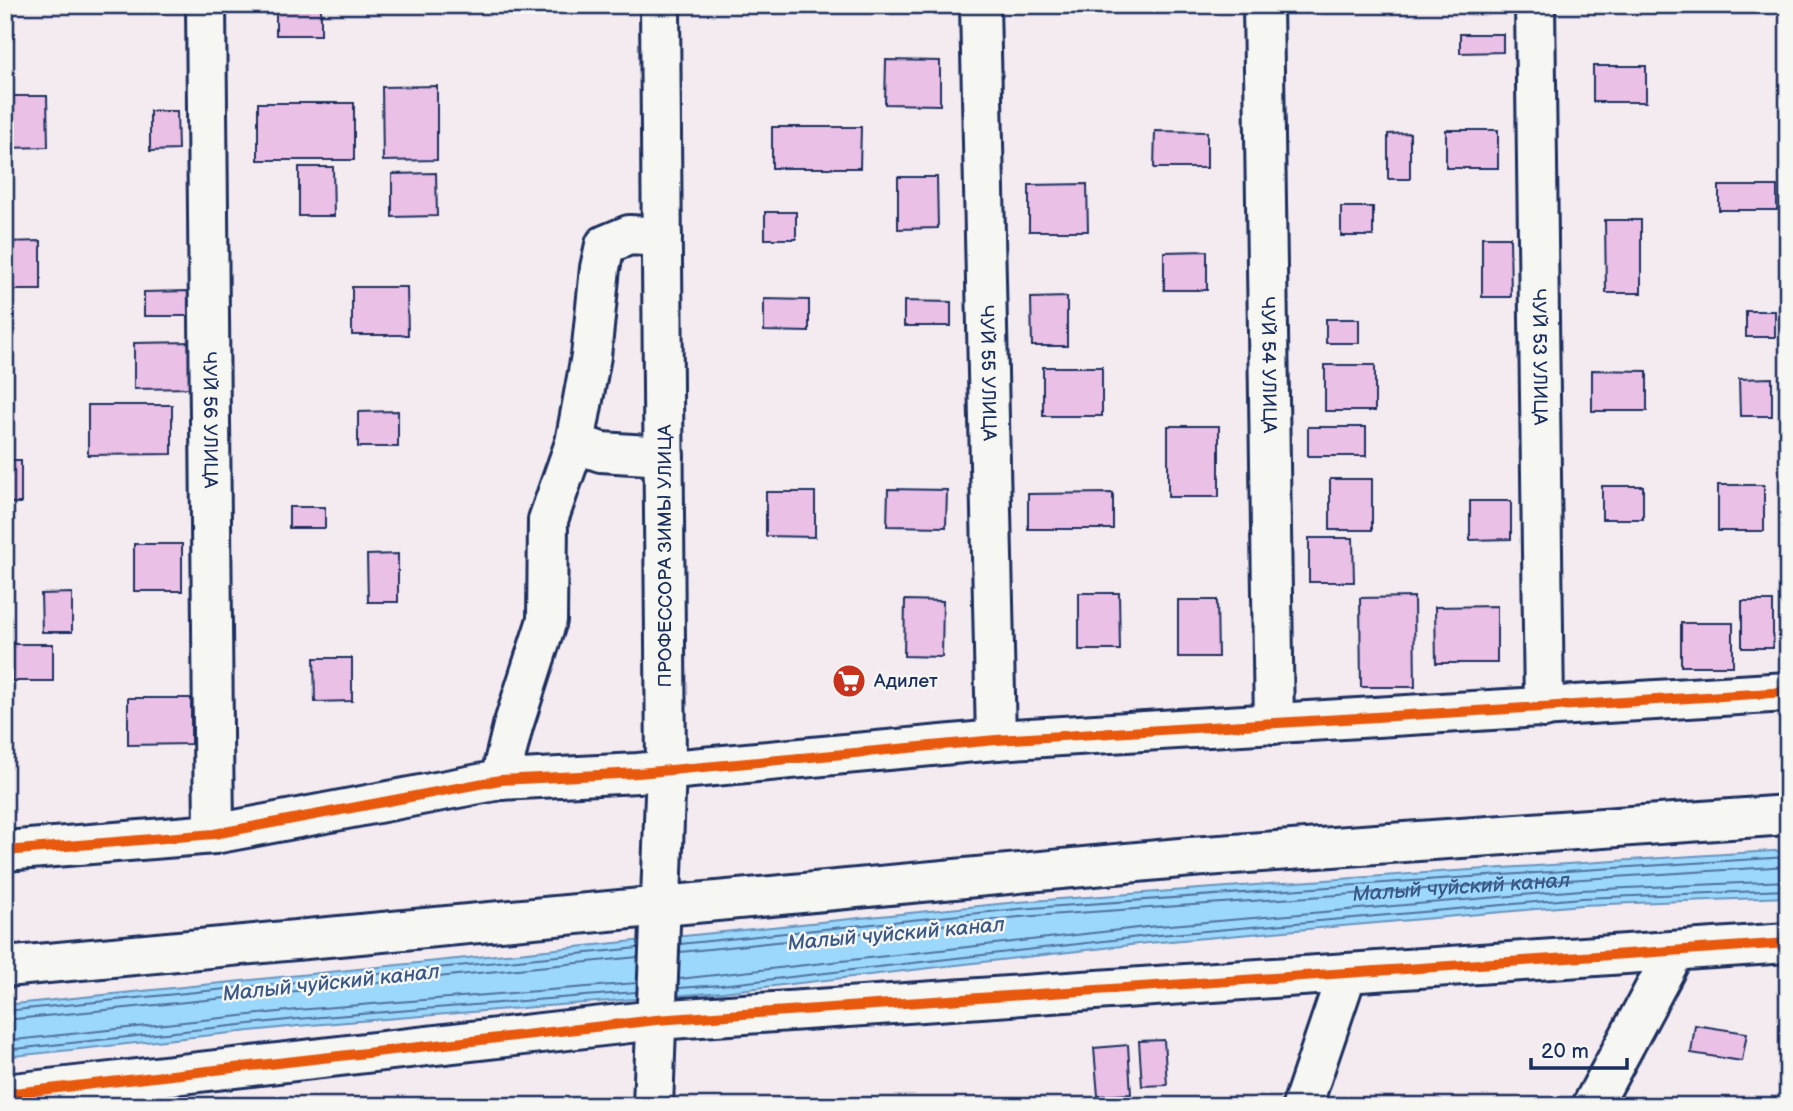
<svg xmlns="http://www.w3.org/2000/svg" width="1793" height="1111" viewBox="0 0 1793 1111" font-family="'Balsamiq Sans',sans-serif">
<rect width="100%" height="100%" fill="#f4ebf0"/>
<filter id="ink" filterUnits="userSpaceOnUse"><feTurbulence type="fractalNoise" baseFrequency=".0143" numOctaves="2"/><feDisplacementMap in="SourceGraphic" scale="14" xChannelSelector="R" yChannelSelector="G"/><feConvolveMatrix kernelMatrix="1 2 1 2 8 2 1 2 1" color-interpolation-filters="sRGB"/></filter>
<g filter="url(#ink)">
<path fill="#9cd7fc" stroke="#6894bd" stroke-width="2" d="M 1788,850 L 1788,897 L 1582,905 L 1148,943 L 722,992 L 298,1026 L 5,1057 L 5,1005 L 1018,902 L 1439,872 Z"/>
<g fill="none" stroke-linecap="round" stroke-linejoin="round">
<g stroke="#4f729d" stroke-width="2">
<path d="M 680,944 L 1018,909 L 1440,879 L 1788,857"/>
<path id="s1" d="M 680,952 L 1019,917 L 1440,888 L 1788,866"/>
<path d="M 679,979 L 1147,927 L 1581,890 L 1788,881"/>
<path d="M 679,988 L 721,985 L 1148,936 L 1582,898 L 1788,890"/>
<path d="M 5,1011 L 638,948"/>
<path d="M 5,1020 L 638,957"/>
<path d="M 5,1041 L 297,1010 L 637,983"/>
<path d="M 5,1050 L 297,1019 L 636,992"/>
</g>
</g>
<path fill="#eac0e6" stroke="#1b2f5e" stroke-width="2" d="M 5,5 L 12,5 L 13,39 L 5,39 Z
M 276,5 L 321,5 L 321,35 L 276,35 Z
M 881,5 L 943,5 L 943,7 L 881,7 Z
M 1460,34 L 1503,34 L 1503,52 L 1460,53 Z
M 886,60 L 940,61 L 940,105 L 885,104 Z
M 1593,66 L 1646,66 L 1646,102 L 1593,102 Z
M 437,86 L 437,160 L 383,161 L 382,87 Z
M 5,96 L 47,96 L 48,147 L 5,148 Z
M 258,103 L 354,103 L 354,160 L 258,160 Z
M 150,111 L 177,111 L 178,150 L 150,151 Z
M 772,127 L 861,127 L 860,168 L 772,168 Z
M 1446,130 L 1498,130 L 1498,168 L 1446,168 Z
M 1155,131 L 1207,132 L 1207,168 L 1154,168 Z
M 1410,133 L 1410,179 L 1388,179 L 1388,134 Z
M 299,167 L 333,167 L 334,216 L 299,216 Z
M 436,173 L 437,216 L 392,217 L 392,174 Z
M 898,177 L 937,177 L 938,228 L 898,229 Z
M 1087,184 L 1088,231 L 1029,231 L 1029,185 Z
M 1719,186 L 1777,186 L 1777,210 L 1719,210 Z
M 1341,207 L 1373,207 L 1373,236 L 1341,236 Z
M 765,212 L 796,212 L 796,239 L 765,239 Z
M 1605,220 L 1641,220 L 1641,293 L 1606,293 Z
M 1482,237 L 1510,237 L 1511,297 L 1482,297 Z
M 41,241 L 41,290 L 5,290 L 5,242 Z
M 1207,251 L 1207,290 L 1164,290 L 1164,252 Z
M 352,287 L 407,287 L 408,335 L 352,335 Z
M 188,291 L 188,316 L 144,316 L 144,292 Z
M 1067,297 L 1067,346 L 1032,346 L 1031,298 Z
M 764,299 L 809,300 L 809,332 L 764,331 Z
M 904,301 L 951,302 L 951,326 L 904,326 Z
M 1746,311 L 1775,311 L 1775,337 L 1746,337 Z
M 1326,319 L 1359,319 L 1359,343 L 1326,343 Z
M 193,342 L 193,388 L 134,389 L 134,343 Z
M 1325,365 L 1375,365 L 1375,411 L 1325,411 Z
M 1043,367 L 1102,367 L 1102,416 L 1043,416 Z
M 1592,370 L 1647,371 L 1647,411 L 1592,411 Z
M 1772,378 L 1772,416 L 1740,416 L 1739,379 Z
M 88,405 L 172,405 L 172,454 L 88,455 Z
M 398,411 L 398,447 L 358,447 L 358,412 Z
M 1168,426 L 1219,426 L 1219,497 L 1168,497 Z
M 1308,427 L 1366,427 L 1366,456 L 1308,456 Z
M 5,460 L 21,460 L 21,503 L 5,503 Z
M 1330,479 L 1372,479 L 1372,530 L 1330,530 Z
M 1718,485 L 1764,485 L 1764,531 L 1718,531 Z
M 1602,486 L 1643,486 L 1643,519 L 1602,519 Z
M 888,489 L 947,490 L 946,527 L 887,526 Z
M 766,492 L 815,492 L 815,537 L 766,536 Z
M 1113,493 L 1113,529 L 1028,529 L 1028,494 Z
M 1470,501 L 1511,501 L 1511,539 L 1470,540 Z
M 289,507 L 325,507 L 325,528 L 289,528 Z
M 1309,538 L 1353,538 L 1354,582 L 1309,582 Z
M 134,544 L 182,544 L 182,591 L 134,591 Z
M 398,554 L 398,602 L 368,602 L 367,555 Z
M 72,593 L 72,632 L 42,632 L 41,594 Z
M 1079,593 L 1119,593 L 1120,650 L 1079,650 Z
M 1414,597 L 1415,687 L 1361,687 L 1360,598 Z
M 905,600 L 943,601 L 942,657 L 904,656 Z
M 1178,600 L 1217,600 L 1218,657 L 1178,657 Z
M 1742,601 L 1773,601 L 1773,648 L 1742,648 Z
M 1497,606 L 1497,663 L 1436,663 L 1435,607 Z
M 1681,623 L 1733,623 L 1733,666 L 1681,666 Z
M 12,644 L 53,644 L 53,681 L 12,681 Z
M 314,658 L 352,658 L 352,701 L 315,702 Z
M 128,698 L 191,698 L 191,744 L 128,745 Z
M 1695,1025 L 1747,1033 L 1742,1061 L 1691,1053 Z
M 1164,1040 L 1167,1085 L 1142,1086 L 1139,1041 Z
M 1128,1045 L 1131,1094 L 1098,1096 L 1094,1048 Z"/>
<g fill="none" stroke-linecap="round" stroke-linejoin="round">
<defs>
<g id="minor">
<path id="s2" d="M 206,5 L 214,834"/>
<path id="s3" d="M 980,5 L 996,740"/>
<path id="s4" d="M 1263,5 L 1274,724"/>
<path id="s5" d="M 1535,5 L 1544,708"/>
<path d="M 575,443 L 601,452 L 664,456"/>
<path d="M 500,780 L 513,726 L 547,620 L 548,520 L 575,443 L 591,356 L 600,268 L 605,245 L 629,235 L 662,237"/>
<path d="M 5,851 L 214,834 L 500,780 L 638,773 L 996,740 L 1788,692"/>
<path d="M 5,967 L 1191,857 L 1788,815"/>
<path d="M 5,1094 L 656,1020 L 1788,943"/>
<path d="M 653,1106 L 666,769 L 660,5"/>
<path d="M 1302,1106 L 1347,973"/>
<path d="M 1592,1106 L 1675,951"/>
</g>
</defs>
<use href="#minor" stroke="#1b2f5e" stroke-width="44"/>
<use href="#minor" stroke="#f6f6f2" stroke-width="38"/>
<defs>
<path id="cycleway" d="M 5,851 L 214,834 L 500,780 L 638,773 L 996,740 L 1788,692
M 5,1094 L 656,1020 L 1788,943"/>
</defs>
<use href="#cycleway" stroke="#f6f6f2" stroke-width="15"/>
<use href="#cycleway" stroke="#e8590c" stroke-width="10"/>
</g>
</g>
<defs>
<symbol id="supermarket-disc" viewBox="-11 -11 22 22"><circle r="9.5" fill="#c8321e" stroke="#f6f6f2"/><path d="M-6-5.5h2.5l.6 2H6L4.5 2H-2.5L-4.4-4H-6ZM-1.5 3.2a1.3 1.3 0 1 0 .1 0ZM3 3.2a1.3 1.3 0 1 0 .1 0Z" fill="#fff"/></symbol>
</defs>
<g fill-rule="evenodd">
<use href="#supermarket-disc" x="830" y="662" width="38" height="38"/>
</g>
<g text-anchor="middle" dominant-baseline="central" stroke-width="5" stroke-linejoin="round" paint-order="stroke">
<g font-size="19" fill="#1b2f5e" stroke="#f6f6f2">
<text stroke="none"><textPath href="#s5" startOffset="352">ЧУЙ 53 УЛИЦА</textPath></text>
<text stroke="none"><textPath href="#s4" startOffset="360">ЧУЙ 54 УЛИЦА</textPath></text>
<text stroke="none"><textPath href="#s3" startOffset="368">ЧУЙ 55 УЛИЦА</textPath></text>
<text stroke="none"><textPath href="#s2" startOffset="415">ЧУЙ 56 УЛИЦА</textPath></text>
<text transform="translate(665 556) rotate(-90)">ПРОФЕССОРА ЗИМЫ УЛИЦА</text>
</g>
<g font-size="19" fill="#1b2f5e" stroke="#f6f6f2" text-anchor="start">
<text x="874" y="681">Адилет</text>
</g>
<g font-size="21" font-style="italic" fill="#3b5986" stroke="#f6f6f2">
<text stroke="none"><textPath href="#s1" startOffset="784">Малый чуйский канал</textPath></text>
<text transform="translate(896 934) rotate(-5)">Малый чуйский канал</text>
<text transform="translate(331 983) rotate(-6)">Малый чуйский канал</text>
</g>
</g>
<rect width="1793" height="1111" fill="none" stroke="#f6f6f2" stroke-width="28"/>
<rect x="14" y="14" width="1765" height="1083" fill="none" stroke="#1b2f5e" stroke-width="2.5" filter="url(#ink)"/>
<path d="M1531 1058v10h96v-10" fill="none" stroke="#1b2f5e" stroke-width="3.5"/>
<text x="1541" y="1058" font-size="21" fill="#1b2f5e" stroke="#f6f6f2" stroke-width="5" paint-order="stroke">20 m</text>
</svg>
